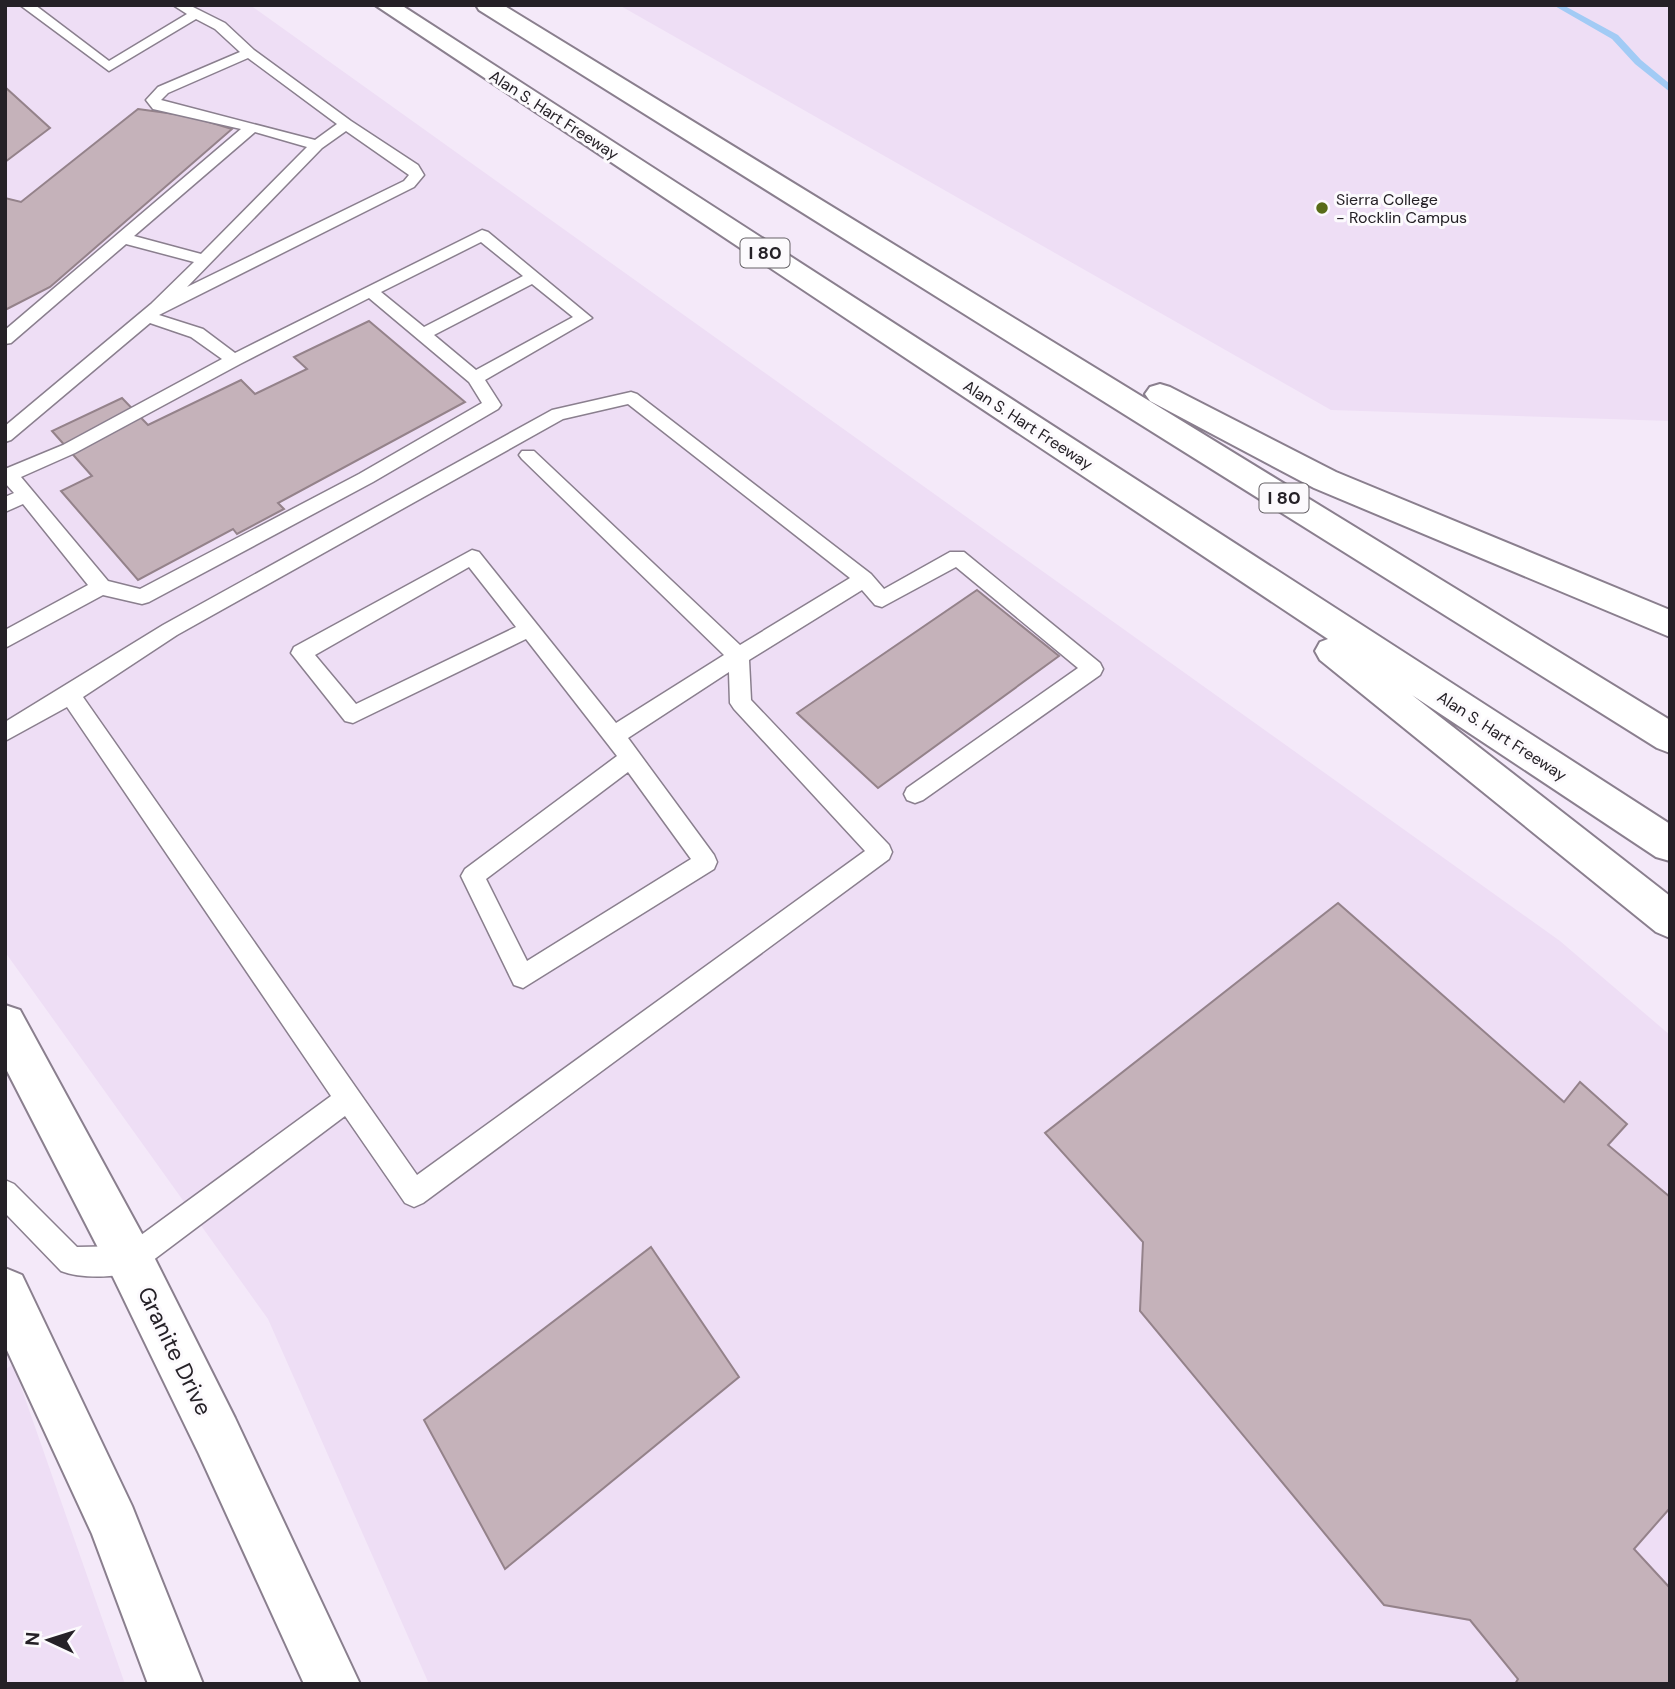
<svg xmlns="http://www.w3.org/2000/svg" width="1675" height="1689" viewBox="0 0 1675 1689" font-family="'DM Sans',sans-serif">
<rect width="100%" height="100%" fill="#f4e9f9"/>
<path fill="#eedef5" d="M 5,5 L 250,5 L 1560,941 L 1670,1035 L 1670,1684 L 429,1684 L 268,1319 L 5,952 Z
M 619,5 L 1670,5 L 1670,421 L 1331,410 Z
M 13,1364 L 125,1684 L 5,1684 L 5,1370 Z"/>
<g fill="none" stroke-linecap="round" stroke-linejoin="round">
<path fill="#a2cbf5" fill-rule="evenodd" d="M 1553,5 L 1563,5 L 1618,35 L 1641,60 L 1670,84 L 1670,92 L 1635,64 L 1612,39 Z"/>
</g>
<path fill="#c5b2ba" stroke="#94828a" stroke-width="2" d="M 5,87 L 50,128 L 5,162 Z
M 138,109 L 189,116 L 232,129 L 50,287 L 5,310 L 5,198 L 21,202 Z
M 369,321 L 465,402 L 278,503 L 284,509 L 237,534 L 233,529 L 138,580 L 61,491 L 92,476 L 52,431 L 122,398 L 148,425 L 241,380 L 255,394 L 307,369 L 294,357 Z
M 977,590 L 1059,656 L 878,788 L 797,713 Z
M 1338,903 L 1564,1102 L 1580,1082 L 1627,1124 L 1608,1145 L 1670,1197 L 1670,1508 L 1634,1549 L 1670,1588 L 1670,1684 L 1515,1684 L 1518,1679 L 1470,1620 L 1384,1605 L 1140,1311 L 1143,1242 L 1045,1133 Z
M 651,1247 L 739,1377 L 505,1569 L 424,1420 Z"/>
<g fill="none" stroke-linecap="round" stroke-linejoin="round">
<defs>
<path id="lane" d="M 20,5 L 35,5 L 109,61 L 187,14 L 173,5 L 189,5 L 225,23 L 254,50 L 351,121 L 418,165 L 424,175 L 414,187 L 159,315 L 203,329 L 235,353 L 482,230 L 488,232 L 592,318 L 485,380 L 501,405 L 498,409 L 373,482 L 149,602 L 142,604 L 103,595 L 5,648 L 5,630 L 88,585 L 23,504 L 5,512 L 5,497 L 14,493 L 5,483 L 5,469 L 63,445 L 222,359 L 191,337 L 150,323 L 11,440 L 5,442 L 5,426 L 151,304 L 194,262 L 126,244 L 11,343 L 5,344 L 5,330 L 241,129 L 153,109 L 146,100 L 158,87 L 240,52 L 215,29 L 196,19 L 109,71 ZM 248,58 L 337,124 L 315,140 L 161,100 L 168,93 ZM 346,131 L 409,175 L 404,181 L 187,287 L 322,148 ZM 255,132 L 307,147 L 201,254 L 134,236 ZM 481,242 L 523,276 L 424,327 L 381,292 ZM 532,284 L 573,317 L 476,370 L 434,335 ZM 369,298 L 469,382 L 482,403 L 359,474 L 140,589 L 108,581 L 21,477 L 75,453 L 240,364 Z
M 631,392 L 637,394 L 871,574 L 884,589 L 950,552 L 964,552 L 1100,663 L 1103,669 L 1100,675 L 923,800 L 915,803 L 907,800 L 904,794 L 907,788 L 1078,668 L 956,567 L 882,607 L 875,605 L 862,590 L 749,660 L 751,700 L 889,845 L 892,852 L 889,859 L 423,1203 L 414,1207 L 405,1203 L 345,1116 L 140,1270 C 120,1278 81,1279 61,1271 L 5,1213 L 5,1180 L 14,1184 L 77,1247 L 126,1246 L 331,1096 L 67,707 L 5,741 L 5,722 L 163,625 L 552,410 ZM 628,404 L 850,578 L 740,645 L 534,451 L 522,451 L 519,455 L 522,459 L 724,655 L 616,723 L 479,552 L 472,550 L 294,647 L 291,653 L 345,721 L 353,723 L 526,639 L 617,756 L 465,869 L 461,876 L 514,985 L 523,988 L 714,869 L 717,862 L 714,855 L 628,738 L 729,672 L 730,703 L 734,709 L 865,851 L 417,1175 L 83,697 L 177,635 L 563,419 ZM 469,567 L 516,627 L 356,704 L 315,655 ZM 628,772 L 691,859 L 527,961 L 486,879 Z"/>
<path id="secondary" d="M 5,1005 L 20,1010 L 147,1243 L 235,1418 L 360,1684 L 304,1684 L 199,1454 L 113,1277 L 5,1067 Z
M 5,1268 L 22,1275 L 132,1506 L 203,1684 L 148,1684 L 92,1534 L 5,1346 Z"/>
<path id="highway" d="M 375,5 L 401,5 L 1670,824 L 1670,861 L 1656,857 L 1412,695 L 1670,896 L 1670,938 L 1656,932 L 1320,660 L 1315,651 L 1320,642 L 1328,639 Z
M 476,5 L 503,5 L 1670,720 L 1670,753 L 1657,748 L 479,10 Z
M 1160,384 L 1170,387 L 1336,472 L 1670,610 L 1670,637 L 1314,488 L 1150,401 L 1145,394 L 1150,387 Z"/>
</defs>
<use href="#lane" stroke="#8a7f8e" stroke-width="3"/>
<use href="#secondary" stroke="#8a7f8e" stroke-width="4"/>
<use href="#highway" stroke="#8a7f8e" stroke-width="4"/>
<use href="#lane" fill="#fff" fill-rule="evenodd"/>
<use href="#secondary" fill="#fff" fill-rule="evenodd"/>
<use href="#highway" fill="#fff" fill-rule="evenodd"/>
</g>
<circle fill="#586b18" stroke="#fcfafd" stroke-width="2.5" cx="1322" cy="208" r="7"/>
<g text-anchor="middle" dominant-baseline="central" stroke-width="6" stroke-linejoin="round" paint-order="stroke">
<g font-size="16" fill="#252127" stroke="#fcfafd">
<text transform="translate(554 115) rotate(33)">Alan S. Hart Freeway</text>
<text transform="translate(1028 425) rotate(33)">Alan S. Hart Freeway</text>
<text transform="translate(1502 736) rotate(33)">Alan S. Hart Freeway</text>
</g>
<g font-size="16" fill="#252127" stroke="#fcfafd" text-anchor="start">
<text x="1336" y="199">Sierra College<tspan x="1336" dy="18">- Rocklin Campus</tspan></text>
</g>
<g fill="#fcfafd" stroke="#666267" stroke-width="2">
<rect x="740.5" y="238.5" width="49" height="29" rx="5"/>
<rect x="1259.5" y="483.5" width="49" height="29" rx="5"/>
</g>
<g font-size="18" font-weight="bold" fill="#252127">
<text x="765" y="253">I 80</text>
<text x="1284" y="498">I 80</text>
</g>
<g font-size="23" fill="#252127" stroke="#fcfafd">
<text transform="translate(175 1351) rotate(64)">Granite Drive</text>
</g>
</g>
<rect width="1675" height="1689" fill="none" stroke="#252127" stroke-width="14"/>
<g transform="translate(49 1640) rotate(274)" stroke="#fcfafd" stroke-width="5" paint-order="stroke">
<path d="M0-5L12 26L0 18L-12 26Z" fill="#252127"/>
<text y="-10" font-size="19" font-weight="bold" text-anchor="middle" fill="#252127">N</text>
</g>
</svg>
